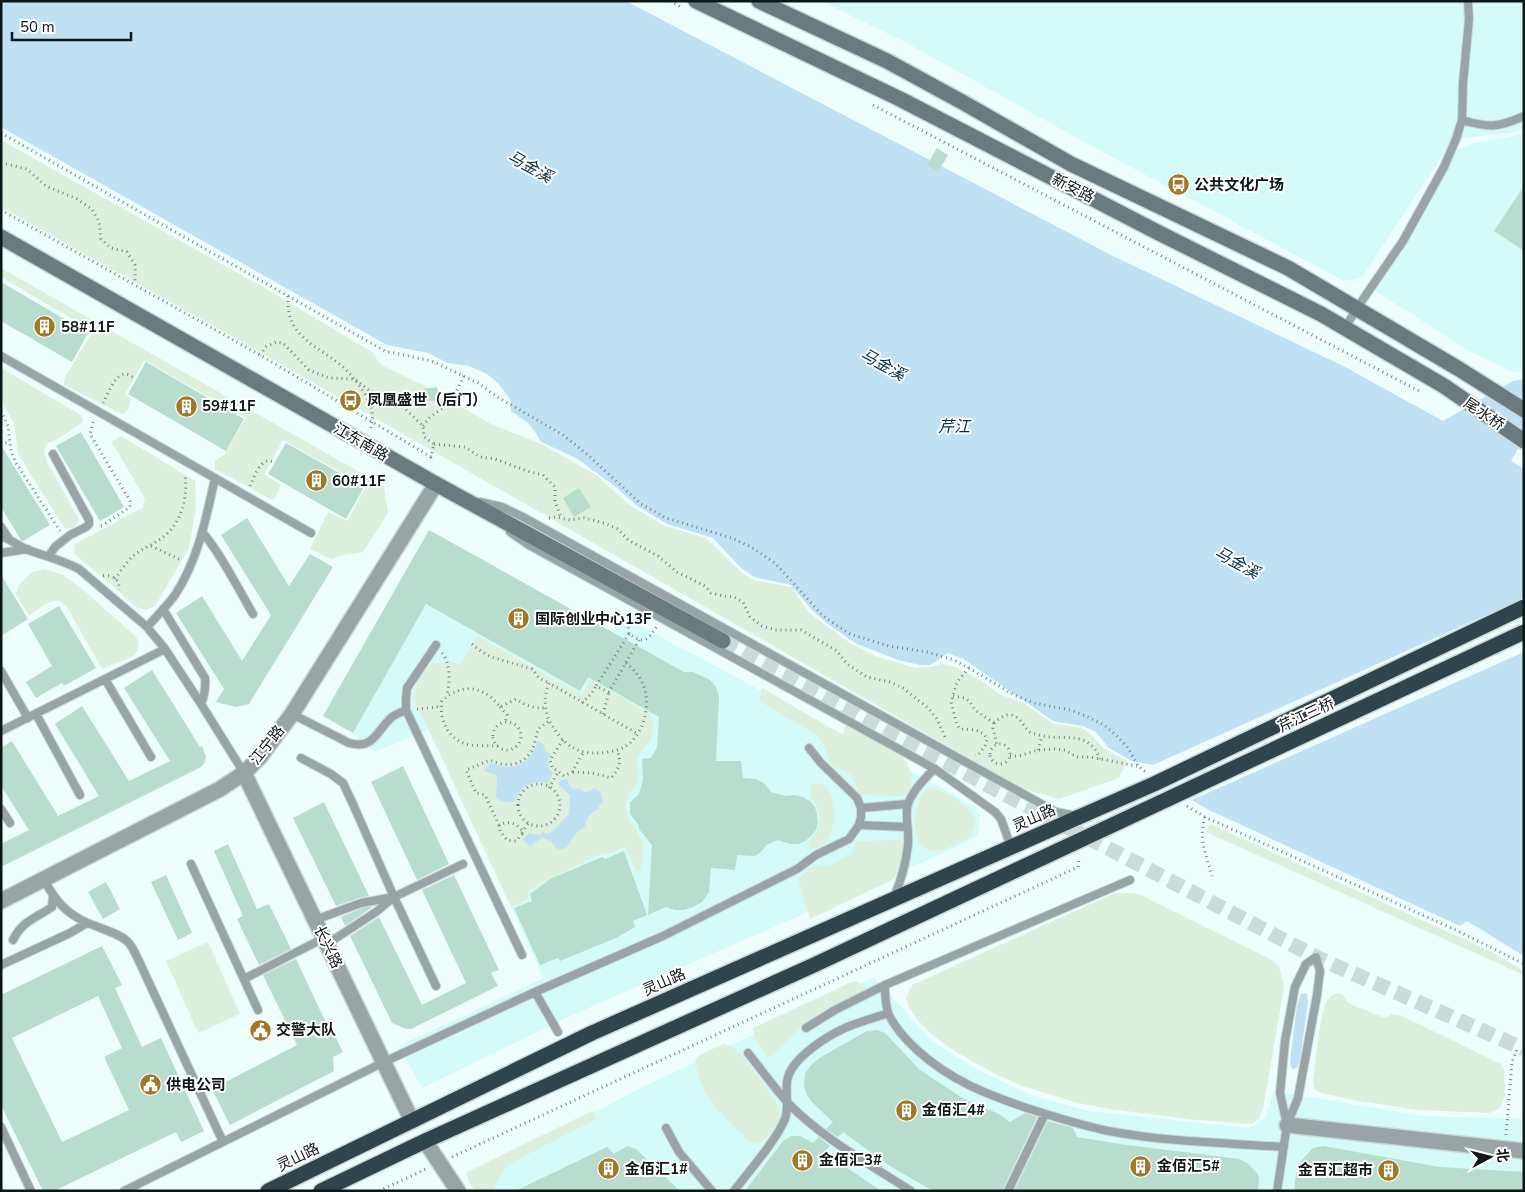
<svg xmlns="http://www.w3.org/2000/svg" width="1525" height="1192" viewBox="0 0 1525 1192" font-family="'Nunito Sans','Noto Sans SC',sans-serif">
<rect width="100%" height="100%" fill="#edfefd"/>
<path fill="#d4fbf8" d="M 821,1 L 1524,1 L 1524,128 L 1516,132 L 1464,138 L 1445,152 L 1362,277 L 1344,281 L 1097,149 L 903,41 Z
M 1524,132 L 1524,371 L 1515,373 L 1471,352 L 1369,287 L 1404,230 L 1457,150 L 1474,143 L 1518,135 Z
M 426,604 L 580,691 L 622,616 L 935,784 L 975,807 L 980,814 L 978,833 L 975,838 L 955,848 L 570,1016 L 422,1088 L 399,1046 L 544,978 L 429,730 L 374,752 L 353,733 Z
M 874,977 L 933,1042 L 980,1071 L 1031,1095 L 1089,1111 L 1249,1128 L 1265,1118 L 1274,1091 L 1423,1116 L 1524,1119 L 1524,1191 L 491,1191 L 509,1157 L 639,1089 Z"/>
<path fill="#ddf0de" d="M 1,140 L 268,290 L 372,352 L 381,365 L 421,384 L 491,424 L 542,444 L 596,475 L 628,504 L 663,525 L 706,538 L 741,572 L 753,580 L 792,587 L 808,612 L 850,643 L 878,657 L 915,668 L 929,667 L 942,664 L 955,667 L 977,678 L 1001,695 L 1022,702 L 1054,724 L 1082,728 L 1092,735 L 1102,747 L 1127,761 L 1119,778 L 1059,799 L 1023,789 L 251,347 L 1,207 Z
M 1,268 L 384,486 L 388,513 L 363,552 L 344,555 L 331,559 L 310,549 L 328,512 L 347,521 L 366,487 L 283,440 L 264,474 L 281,485 L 275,499 L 272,500 L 215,469 L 215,461 L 224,455 L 246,418 L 144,360 L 125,394 L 131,399 L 130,406 L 125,413 L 122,414 L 64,385 L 65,377 L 93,331 L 1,277 Z
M 1,368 L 82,416 L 83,420 L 81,424 L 54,441 L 46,444 L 44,452 L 47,462 L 80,521 L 74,527 L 68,529 L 63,526 L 18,454 L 14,424 L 1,400 Z
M 121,436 L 195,481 L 196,507 L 189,548 L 155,606 L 146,610 L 136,607 L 113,586 L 74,554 L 75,544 L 142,508 L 145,499 L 112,442 Z
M 45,569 L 63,575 L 87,593 L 136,637 L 139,644 L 138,650 L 134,656 L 102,669 L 67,607 L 58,600 L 45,604 L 29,616 L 16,594 L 19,585 L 32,572 Z
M 477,636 L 582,695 L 591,680 L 651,714 L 654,726 L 650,741 L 640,752 L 637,759 L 639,777 L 636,786 L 629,792 L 625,806 L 629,821 L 637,831 L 644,845 L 641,871 L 636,870 L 625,847 L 608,854 L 602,853 L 530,889 L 527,899 L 511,907 L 429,730 L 413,699 L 419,677 L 432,663 L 452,662 L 460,665 Z
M 762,688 L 843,735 L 846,724 C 870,736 905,745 911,775 C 912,784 912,790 905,796 L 860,795 L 851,775 L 831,764 L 824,744 L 817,735 L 759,701 Z
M 817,783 C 839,782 842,846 813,849 L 809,845 L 809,841 L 816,833 L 820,818 L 818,809 L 811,797 L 811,785 Z
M 928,788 C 940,787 971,806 975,818 C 977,824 972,831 970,837 C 961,841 946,850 937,851 C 910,853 912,813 921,797 C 922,794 926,791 928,788 Z
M 1210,824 L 1490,951 L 1524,971 L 1524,975 L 1206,832 Z
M 900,839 L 908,849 L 904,866 L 892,880 L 810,919 L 798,879 L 812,866 L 829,866 L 851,854 L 856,842 Z
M 1115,893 L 1132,893 L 1141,895 L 1272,960 L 1279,966 L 1284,987 L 1264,1104 L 1259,1119 L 1252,1124 L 1195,1120 L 1111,1109 L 1082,1104 L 1025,1087 L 997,1075 L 956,1052 L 932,1035 L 916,1018 L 909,1007 L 906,997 L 912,985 Z
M 208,942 L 240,1014 L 198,1033 L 166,961 Z
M 854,981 C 860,982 865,987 868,991 L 800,1027 L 775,1053 L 768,1057 L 755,1038 L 753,1028 Z
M 1338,993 L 1342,994 L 1348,1003 L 1385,1018 L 1392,1014 L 1400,1015 L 1501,1064 L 1504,1069 L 1505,1096 L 1499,1109 L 1489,1113 L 1418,1110 L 1353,1100 L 1318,1092 L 1314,1088 L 1313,1080 C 1316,1062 1319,1013 1328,999 C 1331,995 1334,994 1338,993 Z
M 723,1044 C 740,1043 768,1092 778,1106 L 781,1117 C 775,1127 767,1142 754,1144 L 749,1141 C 721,1114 702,1100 695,1060 L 698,1056 Z
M 592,1111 L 596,1116 L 596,1119 L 509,1164 L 499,1178 L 493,1191 L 474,1190 L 468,1180 L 467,1172 Z"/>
<path fill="#c0e0f3" d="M 1,1 L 626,1 L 1111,255 L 1345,367 L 1443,421 L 1513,381 L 1524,379 L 1524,438 L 1511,461 L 1524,469 L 1524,956 L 1467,921 L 1460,926 L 1209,810 L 1192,800 L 1153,765 L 1132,761 L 1109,748 L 1096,732 L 1083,726 L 1053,721 L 965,660 L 948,653 L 930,665 L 920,665 L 898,660 L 857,644 L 829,625 L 812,610 L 791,585 L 754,577 L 741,568 L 713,538 L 667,524 L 636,505 L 616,487 L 576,458 L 541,442 L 536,433 L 528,423 L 511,411 L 510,399 L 498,383 L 487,374 L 469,366 L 448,363 L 428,353 L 387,345 L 1,127 Z
M 538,741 L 545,746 L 545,751 L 551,755 L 548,760 L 549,769 L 553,773 L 547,783 C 532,778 520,788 515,802 L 503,802 L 496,798 C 495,790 499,782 496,775 L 483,771 L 491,763 C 513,773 530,764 538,741 Z
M 567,779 C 569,786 572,791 580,788 L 585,792 L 590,791 L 595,788 L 600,791 L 603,800 L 602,803 L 598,805 L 599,809 C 591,812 585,817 586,827 C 575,831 573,838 567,847 L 560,850 L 556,848 L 551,841 L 542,838 L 530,846 L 523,840 L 529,833 L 539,835 L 543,832 L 547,834 L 553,831 L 569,814 L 570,795 L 558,784 L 561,780 Z
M 1305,993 L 1307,994 L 1308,1002 L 1300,1060 L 1297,1068 L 1293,1069 L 1291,1067 L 1290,1061 L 1297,1006 L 1301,994 Z"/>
<path fill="#edfefd" d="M 1524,598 L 1524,652 L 1192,800 L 1153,765 Z"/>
<path fill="#b8dccd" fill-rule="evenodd" d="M 937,148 L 948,155 L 938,172 L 927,165 Z
M 1524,186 L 1524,251 L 1494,231 Z
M 1,282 L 88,333 L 72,362 L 1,321 Z
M 146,362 L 244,419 L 226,451 L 128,394 Z
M 437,387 L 440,400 L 425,401 L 424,389 Z
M 81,432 L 124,507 L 100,521 L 56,446 Z
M 286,443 L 364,487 L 346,519 L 268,474 Z
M 1,445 L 50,525 L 23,541 L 21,540 L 1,507 Z
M 579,488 L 591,507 L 574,517 L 563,498 Z
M 247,518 L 289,586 L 310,554 L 333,567 L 249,704 L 236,707 L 216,702 L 224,689 L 176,613 L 202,596 L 242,661 L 271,615 L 221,535 Z
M 429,530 L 684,672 L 693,672 L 710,680 L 716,687 L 719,697 L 716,761 L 741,761 L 743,778 L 756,779 L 765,784 L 771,792 L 786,796 L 794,795 L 803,797 L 810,801 L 815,807 L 817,815 L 818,822 L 816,830 L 811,836 L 805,841 L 798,844 L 790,844 L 778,840 L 766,845 L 762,851 L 755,856 L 737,855 L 735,870 L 711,868 L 709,892 L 702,902 L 693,907 L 684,910 L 675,910 L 666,907 L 648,915 L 652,845 L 639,829 L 638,824 L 630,814 L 630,802 L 638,795 L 641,788 L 643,780 L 642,759 L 651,758 L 657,748 L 659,717 L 588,677 L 580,691 L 426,604 L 353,733 L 323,716 Z
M 1,575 L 28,619 L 1,636 Z
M 59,606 L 96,668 L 64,686 L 62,683 L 36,698 L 26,682 L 52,666 L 28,624 Z
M 152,670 L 200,747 L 202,746 L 206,757 L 205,762 L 201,767 L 1,867 L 1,844 L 29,830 L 1,786 L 1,748 L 12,741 L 58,816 L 99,796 L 55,724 L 82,706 L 129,781 L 170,761 L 124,688 Z
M 403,766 L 449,864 L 417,880 L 371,782 Z
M 324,802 L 369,896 L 359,898 L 336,906 L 293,818 Z
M 228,844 L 257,909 L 269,904 L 291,949 L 259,965 L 237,919 L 243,916 L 214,851 Z
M 624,851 L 647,915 L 633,921 L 635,927 L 616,938 L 560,961 L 558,958 L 540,965 L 514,908 L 532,901 L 530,894 L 550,879 L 602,857 L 605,859 Z
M 166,875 L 192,933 L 178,940 L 151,882 Z
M 454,875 L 499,970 L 491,973 L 498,986 L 411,1029 L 406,1029 L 392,1023 L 350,936 L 379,917 L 422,1005 L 466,983 L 422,890 Z
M 106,882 L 120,909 L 103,919 L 88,892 Z
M 374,906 L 345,926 L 341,917 L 362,908 Z
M 102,946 L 122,985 L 115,988 L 142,1047 L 161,1038 L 204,1131 L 181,1142 L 176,1132 L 54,1191 L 43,1191 L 1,1105 L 1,995 ZM 98,996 L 122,1048 L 104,1057 L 129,1110 L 62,1142 L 12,1038 Z
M 296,959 L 329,1029 L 331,1028 L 343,1052 L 333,1057 L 334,1071 L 230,1125 L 212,1089 L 297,1045 L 263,975 Z
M 877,1030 L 885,1033 L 920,1070 L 964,1099 L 999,1114 L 1010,1122 L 1025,1113 L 1037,1117 L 1002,1191 L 933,1191 L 890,1166 L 843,1132 L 838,1137 L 826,1129 L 833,1122 L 812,1102 L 807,1095 L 804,1087 L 805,1073 L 812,1064 L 821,1057 L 867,1031 Z
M 1048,1121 L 1073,1128 L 1077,1137 L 1120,1144 L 1239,1159 L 1247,1163 L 1258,1174 L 1259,1180 L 1258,1191 L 1014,1191 Z
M 791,1136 L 800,1136 L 813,1143 L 819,1137 L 830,1146 L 824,1152 L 881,1191 L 745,1191 L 783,1141 Z
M 1323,1146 L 1440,1167 L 1524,1172 L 1524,1191 L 1294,1191 L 1296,1175 L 1301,1161 L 1313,1148 Z
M 607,1147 L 614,1154 L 627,1146 L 636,1149 L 680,1191 L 515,1191 Z"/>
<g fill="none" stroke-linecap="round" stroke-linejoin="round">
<path stroke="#cbdbda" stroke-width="15" stroke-dasharray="15 8" stroke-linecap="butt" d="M 723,641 L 991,787 L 1316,957 L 1524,1049"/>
<defs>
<path id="lane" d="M 1462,120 C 1489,128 1497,128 1524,116
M 1345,328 L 1357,308 L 1403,241 L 1444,167 L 1456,139 L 1462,120 L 1463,83 L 1469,19 L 1468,1
M 1,356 L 311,533
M 480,502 L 502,507 L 521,516 L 1056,812 L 1077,816
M 1,527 L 9,539
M 510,532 L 529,545 L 935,769 L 995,812 L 1001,819 L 1011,847
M 203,533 C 223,557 237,587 253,614
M 1,536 C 10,539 17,545 26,549 C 44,556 62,560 79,569 L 147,627 L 165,649 L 201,704 L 244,773
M 1,553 L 27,549
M 49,556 L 55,547 L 70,535 L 86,527 L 89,524 L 89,520 L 53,454
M 163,609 L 205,678 C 206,688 205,694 201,704
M 147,627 C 156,617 167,606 175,595 C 198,560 206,519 215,478
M 1,671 L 28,718
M 105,679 L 151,757
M 406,710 L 522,955
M 36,714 L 80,795
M 292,714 L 349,743 C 374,750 376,731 392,717 C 396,714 402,712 406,710 L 406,699 L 407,688 L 436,645
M 1,731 L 165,649
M 301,758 L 331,774 L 343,783 L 352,802 L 394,897 L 436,986
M 861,808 L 907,804
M 1,809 L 10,823
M 859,825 L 907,827
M 191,864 L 258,1010
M 44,880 C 53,896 62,909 78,918 C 92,927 117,931 128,942 C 132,946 135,953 138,959 L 223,1142
M 894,897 C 901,881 906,863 908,845 C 910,815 898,810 921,783 C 926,778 929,773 935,769
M 315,920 L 361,903 L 394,897
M 13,940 C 22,921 36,918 52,907 L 53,896
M 327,944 L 376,912 L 394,897 L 463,864
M 1,965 L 70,933 L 87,923
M 244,979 L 324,938
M 885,985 C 885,995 885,1006 889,1015 C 896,1029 906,1040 917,1050 C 951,1081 988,1095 1030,1109 C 1058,1118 1086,1127 1114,1132 C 1170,1142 1227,1143 1284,1147
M 535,992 L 558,1032
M 806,1028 L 835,1010 L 885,985 L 1130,880
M 748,1053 C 761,1069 774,1088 789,1104 C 822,1138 871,1165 911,1191
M 1,1127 L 31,1191
M 666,1128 L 679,1152 L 712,1191
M 124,1191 L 384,1062 L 535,992 L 663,936 L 797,869 L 816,855 L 849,839 L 859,825 L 861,817 L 861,808 L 857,798 L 821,763 L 809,748
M 734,1191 C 749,1171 776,1141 785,1119 C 790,1105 784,1090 788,1077 C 794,1057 827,1036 845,1028 C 859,1022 874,1018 888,1013
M 1008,1191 L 1045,1114
M 1277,1191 L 1287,1125 L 1298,1098 L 1317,995 L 1320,971 L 1316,957 L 1306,964 L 1295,987 L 1285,1041 L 1280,1093 L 1287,1125"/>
<path id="street" d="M 244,773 L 412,1121
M 1,901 L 220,789 L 244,773 L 260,757 L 292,714 L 436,484
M 1287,1125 L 1524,1151
M 425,1141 L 458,1191"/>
<path id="secondary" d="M 696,1 L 900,99 L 1161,234 L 1321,314 L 1444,386 L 1524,441
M 759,1 L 887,61 L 964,103 L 1071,164 L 1288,268 L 1459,369 L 1524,410
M 1,237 L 436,484 L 723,641"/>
<path id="highway" d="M 268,1191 L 592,1033 L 1079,817
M 321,1191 L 425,1141 L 814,965 L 1104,829"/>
</defs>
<use href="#lane" stroke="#c9d9d8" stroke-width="10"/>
<use href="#street" stroke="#c9d9d8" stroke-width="18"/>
<use href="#secondary" stroke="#c9d9d8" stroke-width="18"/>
<use href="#highway" stroke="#c9d9d8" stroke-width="18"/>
<path stroke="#768383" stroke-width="3" stroke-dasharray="1 4" stroke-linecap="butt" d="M 670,1 L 683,8
M 873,105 L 1421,392
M 1,133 L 385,351 L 432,361 L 478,383 L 499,398 L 563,435 L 588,455 L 641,504 L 666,518 L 732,538 L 751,547 L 775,563 L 823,616 L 850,634 L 889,646 L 927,652 L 954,660 L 969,668 L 1014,695 L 1034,703 L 1070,710 L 1086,716 L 1104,725 L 1116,735 L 1128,748 L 1138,766 L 1146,772
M 1,164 L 6,164 L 27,169 L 46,186 L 77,199 L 92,209 L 99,222 L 101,239 L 111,248 L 127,252 L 135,265 L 135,284
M 1,210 L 260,355 L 431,457 L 434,444 L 424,437 L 423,426 L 398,402 L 384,393 L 371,392 L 355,379 L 329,378 L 309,370 L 283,343 L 276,342 L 266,347 L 260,355
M 288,296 C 288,306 288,316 294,326 C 305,344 327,353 343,367 C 352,375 358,384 365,394 C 372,406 375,416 370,430
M 103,403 C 108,394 114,375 125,374 C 129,374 132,377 136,379
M 1,411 L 8,426 L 11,451 L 16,463 L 60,531
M 93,422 L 90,434 L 130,501 L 130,507 L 103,525 L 99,526
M 423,426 L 430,417 L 446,406 L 453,398 L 464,376
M 434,444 L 465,447 L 480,457 L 495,459 L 527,471 L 543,475 L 555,487 L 555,501 L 561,518
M 1,445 L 10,441
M 250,486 C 254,477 261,456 273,462
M 549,518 L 556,517 L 570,520 L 584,518 L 604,523 L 618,529 L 628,540 L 658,556 L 677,572 L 705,586 L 711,593 L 723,596 L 734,597 L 743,602 L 750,617 L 762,626 L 775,630 L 801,630 L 837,651 L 847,664 L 867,677 L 890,682 L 903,688 L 928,708 L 937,719 L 945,737
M 151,546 L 181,560
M 103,576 C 113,574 120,580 119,590
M 115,579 C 120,572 126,563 132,557 C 139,550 150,546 159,540 C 181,526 188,499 185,474
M 634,614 L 628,624 L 629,634 C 645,644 647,641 657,626
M 629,634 L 596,686 L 609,692 L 639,640
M 472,644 L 479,650 L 491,657 L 532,669 L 539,678 L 549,683
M 442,653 C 451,663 450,683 447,695
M 626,663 C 632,668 637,673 641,680 C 652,700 646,729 629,744 C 623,749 615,751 608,752 C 582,756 567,749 553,727 C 544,714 543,698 549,683 L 638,734
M 969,668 L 957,682 L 951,702 L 957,725 L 960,729 L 976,730 L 984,734 L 987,740 L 985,746 L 979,754 L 975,755
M 953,696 L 965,698 L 970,702 L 975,710 L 994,723
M 582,703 L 592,693 L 596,686
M 500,707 L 507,715 L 505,723
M 417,709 L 437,707 L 441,709
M 603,714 L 609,692
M493 736a14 14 0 1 1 28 0a14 14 0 1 1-28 0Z
M 994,723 C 999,719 1004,714 1011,715 C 1022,717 1023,728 1031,733 C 1034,734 1036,734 1039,735 C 1063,742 1088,728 1100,759
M 994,723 L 993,728 L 997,745
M 563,740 L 550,760 L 552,767 L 564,776 L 572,772 L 583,753
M990 754a10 10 0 1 1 20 0a10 10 0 1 1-20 0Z
M 498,746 C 487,745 473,747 463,743 C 446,736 439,717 442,701 C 462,682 484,686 500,707 L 516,699 C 526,706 533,708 545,708
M 1038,750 L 1042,736
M 1010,756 L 1019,756 L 1038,750 L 1056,749 L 1065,750 L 1077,757 L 1090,757 L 1137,766
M 573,772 L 592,773 L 611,778 C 619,769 622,762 617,750
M518 805a21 21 0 1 1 42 0a21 21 0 1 1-42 0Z
M 549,788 L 558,772
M 1187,806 L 1205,817 L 1458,931 L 1524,964
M 1205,817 C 1198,841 1206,853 1212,876
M 499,825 L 500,831 L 507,840 L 516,841 L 522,834 L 522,830 C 514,822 509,821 499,825 L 485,795 L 476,793 L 466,770 L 490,760 C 505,767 520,767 531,752 C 535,746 536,736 538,729 L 549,721
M 522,833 L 528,823
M 1506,1135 L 1512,1062 L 1518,1047
M 452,1157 L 1078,867 L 1079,858
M 379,1191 L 426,1169"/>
<use href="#lane" stroke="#99a4a7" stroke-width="8"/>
<use href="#street" stroke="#99a4a7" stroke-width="15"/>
<use href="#secondary" stroke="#6a7b7f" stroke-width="15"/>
<use href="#highway" stroke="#2e464b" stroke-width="15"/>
<defs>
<path id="highway-bridge" d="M 1079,817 L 1154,784 L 1524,607
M 1104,829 L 1524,632"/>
</defs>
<use href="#highway-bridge" stroke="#c9d9d8" stroke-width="18" stroke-linecap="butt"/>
<use href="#highway-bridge" stroke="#2e464b" stroke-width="15"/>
</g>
<defs>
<symbol id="bus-disc" viewBox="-11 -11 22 22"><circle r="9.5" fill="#a07827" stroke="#fff"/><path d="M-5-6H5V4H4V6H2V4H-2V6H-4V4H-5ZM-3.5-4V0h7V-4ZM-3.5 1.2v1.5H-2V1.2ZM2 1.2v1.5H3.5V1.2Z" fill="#fff"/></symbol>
<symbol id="building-disc" viewBox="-11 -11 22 22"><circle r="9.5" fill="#a07827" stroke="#fff"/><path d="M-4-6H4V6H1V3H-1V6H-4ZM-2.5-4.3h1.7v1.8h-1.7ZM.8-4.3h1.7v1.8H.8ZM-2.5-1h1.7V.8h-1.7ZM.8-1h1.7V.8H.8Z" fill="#fff"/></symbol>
<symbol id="civic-disc" viewBox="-11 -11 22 22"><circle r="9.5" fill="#a07827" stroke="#fff"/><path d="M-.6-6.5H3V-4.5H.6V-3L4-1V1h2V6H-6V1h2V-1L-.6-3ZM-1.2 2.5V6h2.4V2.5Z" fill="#fff"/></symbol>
</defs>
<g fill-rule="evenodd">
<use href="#bus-disc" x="1166" y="172" width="25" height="25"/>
<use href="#building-disc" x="32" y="314" width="25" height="25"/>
<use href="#bus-disc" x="338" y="388" width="25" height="25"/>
<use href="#building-disc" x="174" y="394" width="25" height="25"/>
<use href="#building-disc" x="304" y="468" width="25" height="25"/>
<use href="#building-disc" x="506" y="606" width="25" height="25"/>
<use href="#civic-disc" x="248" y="1018" width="25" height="25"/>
<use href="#civic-disc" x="138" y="1072" width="25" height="25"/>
<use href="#building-disc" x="894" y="1098" width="25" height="25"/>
<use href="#building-disc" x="790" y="1148" width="25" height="25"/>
<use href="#building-disc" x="1128" y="1154" width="25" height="25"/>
<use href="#building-disc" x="596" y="1156" width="25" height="25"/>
<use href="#building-disc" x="1376" y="1158" width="25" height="25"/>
</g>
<g text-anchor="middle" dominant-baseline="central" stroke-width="4" stroke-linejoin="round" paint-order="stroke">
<g font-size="15" font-weight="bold" fill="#0d1717" stroke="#fff" text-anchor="start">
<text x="1194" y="185">公共文化广场</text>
<text x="61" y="327">58#11F</text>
<text x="367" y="400">凤凰盛世（后门）</text>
<text x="202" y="406">59#11F</text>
<text x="332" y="481">60#11F</text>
<text x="535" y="619">国际创业中心13F</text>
<text x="276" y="1030">交警大队</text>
<text x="166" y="1085">供电公司</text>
<text x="922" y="1110">金佰汇4#</text>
<text x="819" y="1160">金佰汇3#</text>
<text x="1157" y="1166">金佰汇5#</text>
<text x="625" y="1169">金佰汇1#</text>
<text x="1373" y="1170" text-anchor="end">金百汇超市</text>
</g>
<g font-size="15" fill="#0d1717" stroke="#fff">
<text transform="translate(1073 188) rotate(27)">新安路</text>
<text transform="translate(1484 414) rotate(34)">尾水桥</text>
<text transform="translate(361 442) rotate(30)">江东南路</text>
<text transform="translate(1306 715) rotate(-25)">芹江三桥</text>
<text transform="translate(267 745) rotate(-51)">江宁路</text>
<text transform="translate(1034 818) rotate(-24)">灵山路</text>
<text transform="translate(328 947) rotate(64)">长兴路</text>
<text transform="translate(664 982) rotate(-24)">灵山路</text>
<text transform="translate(298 1157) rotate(-26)">灵山路</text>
</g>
<g font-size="16" font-style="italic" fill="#032f43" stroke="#fff">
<text transform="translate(530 167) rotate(29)">马金溪</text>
<text transform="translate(883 365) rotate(29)">马金溪</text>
<text x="954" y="427">芹江</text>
<text transform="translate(1237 563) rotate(29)">马金溪</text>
</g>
</g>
<rect width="1525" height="1192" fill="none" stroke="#0d1717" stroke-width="5"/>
<g transform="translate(1490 1157) rotate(83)" stroke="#ffffff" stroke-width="4" paint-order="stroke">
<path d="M0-4L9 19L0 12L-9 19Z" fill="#0d1717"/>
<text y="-8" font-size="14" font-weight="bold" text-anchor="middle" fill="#0d1717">北</text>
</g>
<path d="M12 32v8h119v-8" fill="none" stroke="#0d1717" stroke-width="2.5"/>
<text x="20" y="32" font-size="15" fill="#0d1717" stroke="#ffffff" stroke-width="4" paint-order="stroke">50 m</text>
</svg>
